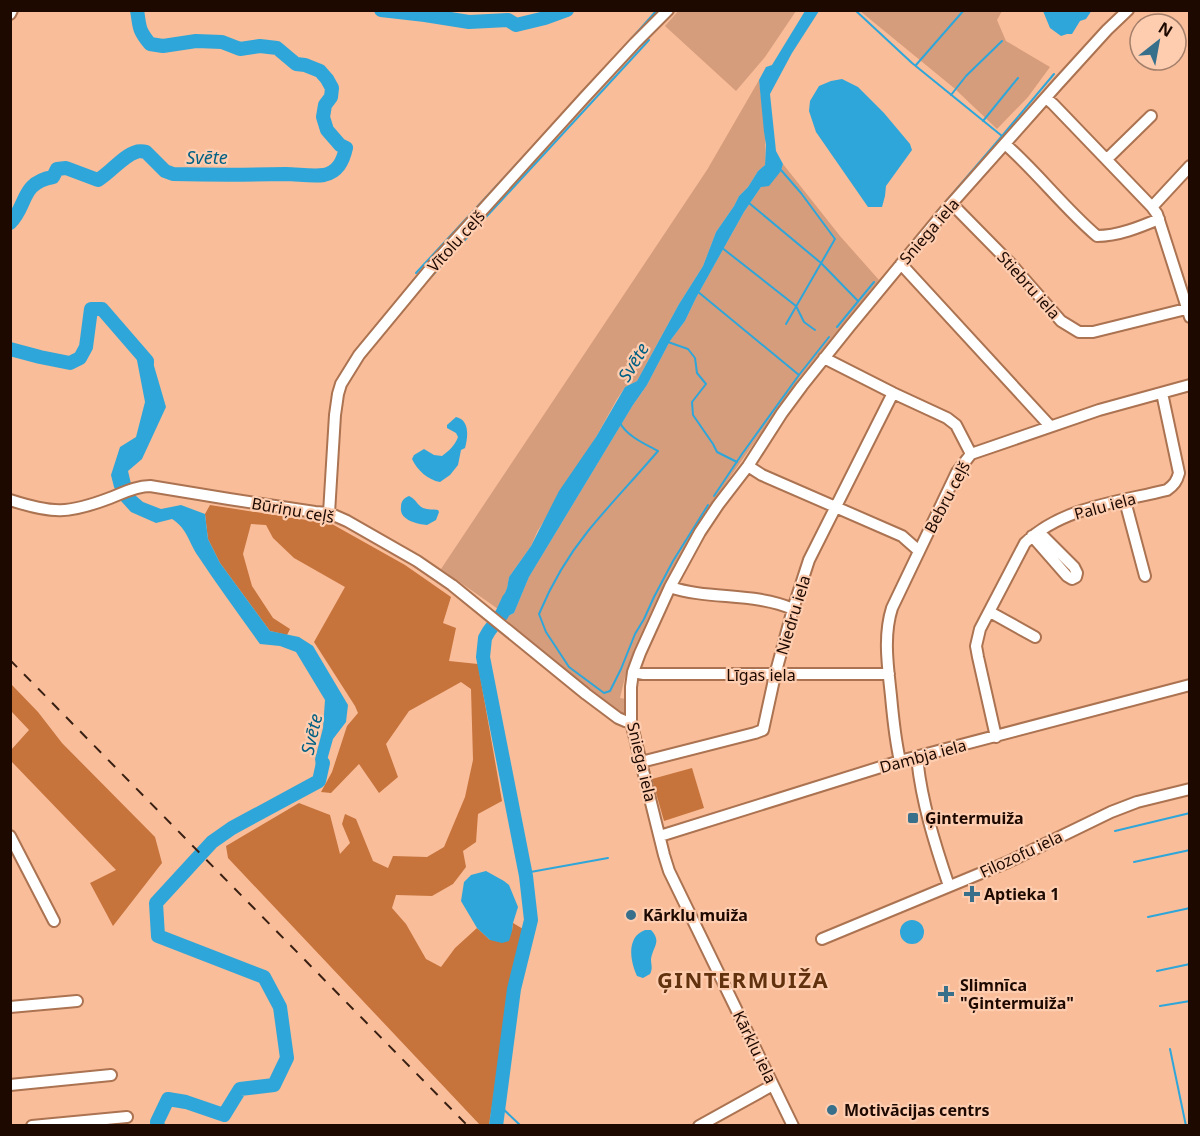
<svg xmlns="http://www.w3.org/2000/svg" width="1200" height="1136" viewBox="0 0 1200 1136" font-family="'Noto Sans',sans-serif">
<rect width="100%" height="100%" fill="#f9bd99"/>
<path fill="#d69d7c" d="M 679,10 L 796,10 L 796,11 L 765,57 L 736,91 L 665,26 Z
M 860,11 L 1002,11 L 997,20 L 1006,41 L 1050,67 L 1028,97 L 997,129 L 954,88 Z
M 759,80 C 762,108 767,137 765,165 L 758,171 L 748,187 L 739,196 L 734,206 L 716,232 L 703,266 L 679,304 L 637,381 L 625,387 L 617,399 L 596,437 L 537,532 L 531,546 L 509,577 L 507,588 L 498,609 L 441,569 L 707,170 Z
M 783,164 L 840,236 L 879,280 L 800,377 L 710,506 L 658,596 L 633,651 L 636,653 L 634,658 L 632,657 L 625,677 L 620,698 L 626,699 L 627,706 L 626,712 L 621,715 L 540,650 L 504,618 L 514,613 L 529,577 L 633,405 L 647,385 L 670,341 L 685,321 L 696,298 L 744,212 L 761,187 L 781,171 Z"/>
<path fill="#c6733c" d="M 210,505 L 332,524 L 405,565 L 451,597 L 443,623 L 456,628 L 449,661 L 478,664 L 502,801 L 478,814 L 476,842 L 463,851 L 466,867 L 453,884 L 432,896 L 396,895 L 392,908 L 406,924 L 426,959 L 441,967 L 455,948 L 477,928 L 490,940 L 512,931 L 513,923 L 523,929 L 515,959 L 489,1125 L 480,1125 L 228,858 L 226,846 L 299,803 L 330,815 L 340,854 L 350,843 L 342,824 L 345,814 L 356,819 L 373,861 L 388,868 L 393,856 L 427,857 L 444,847 L 465,797 L 473,760 L 471,689 L 461,682 L 409,711 L 386,744 L 398,777 L 379,793 L 359,764 L 331,793 L 321,792 L 332,772 L 347,726 L 358,713 L 355,706 L 314,642 L 345,587 L 294,558 L 273,538 L 266,525 L 251,524 L 243,554 L 252,586 L 273,618 L 290,629 L 287,635 L 270,631 L 220,563 L 208,539 L 205,514 Z
M 11,684 L 38,712 L 62,743 L 155,837 L 162,863 L 113,926 L 90,883 L 116,870 L 11,761 L 11,750 L 29,730 L 11,711 Z
M 692,768 L 704,808 L 664,821 L 652,779 Z"/>
<path fill="#2fa6d9" d="M 1092,10 L 1086,19 L 1080,21 L 1072,34 L 1067,34 L 1061,36 L 1050,28 L 1043,11 Z
M 805,11 L 819,11 L 792,53 L 770,94 L 776,151 L 783,164 L 781,171 L 769,186 L 761,187 L 744,212 L 696,298 L 685,321 L 670,341 L 647,385 L 633,405 L 529,577 L 514,613 L 504,618 L 498,613 L 498,609 L 507,588 L 509,577 L 531,546 L 559,491 L 596,437 L 625,387 L 637,381 L 679,304 L 703,266 L 716,232 L 734,206 L 739,196 L 748,187 L 758,171 L 765,165 L 766,145 L 764,132 L 759,80 L 766,67 L 772,65 Z
M 842,79 L 858,87 L 884,113 L 910,144 L 912,150 L 886,186 L 885,196 L 882,207 L 868,207 L 816,132 L 809,111 L 810,101 L 819,86 L 831,81 Z
M 139,347 L 152,359 L 166,407 L 142,459 L 128,471 L 132,488 L 136,496 L 143,502 L 161,509 L 181,505 L 205,514 L 208,539 L 220,563 L 270,631 L 299,637 L 313,646 L 348,705 L 346,722 L 333,739 L 322,778 L 318,781 L 315,759 L 323,728 L 325,700 L 296,652 L 280,646 L 260,644 C 239,615 218,586 198,556 C 189,543 187,528 172,519 L 156,523 L 131,512 L 121,501 L 114,487 L 111,475 L 120,447 L 136,437 L 145,402 L 135,350 Z
M 456,417 C 470,420 468,437 465,448 L 461,450 L 458,465 L 450,475 L 440,482 C 428,480 417,470 412,459 L 414,455 L 424,449 L 434,455 L 442,456 C 449,451 455,445 458,437 L 456,433 L 447,428 L 447,425 Z
M 409,496 C 416,499 417,505 423,508 C 428,510 433,509 438,510 L 439,512 L 436,520 L 427,525 C 417,524 399,520 401,507 C 401,501 404,498 409,496 Z
M 486,871 L 504,881 L 509,885 L 518,907 L 513,923 L 512,931 L 509,941 L 502,943 L 490,940 L 477,928 L 461,901 L 464,882 L 471,875 Z
M900 932a12 12 0 1 1 24 0a12 12 0 1 1-24 0Z
M 645,930 L 651,930 C 662,942 653,946 651,959 C 651,965 653,968 650,974 L 643,978 L 637,976 C 630,961 626,937 645,930 Z"/>
<g fill="none" stroke-linecap="round" stroke-linejoin="round">
<path stroke="#2fa6d9" stroke-width="2" d="M 855,10 L 912,63 L 1002,136 L 936,213
M 625,46 L 657,10
M 916,65 L 964,10
M 951,95 L 966,76 L 1002,41
M 983,121 L 1018,78
M 1002,136 L 1054,74
M 781,170 L 801,193 L 835,239 L 786,324
M 749,203 L 821,263 L 858,301
M 721,247 L 796,306 L 804,322 L 815,330
M 416,273 L 560,117
M 429,279 L 649,40
M 697,291 L 799,375
M 837,327 L 874,282
M 668,342 L 688,349 L 695,358 L 697,373 L 706,384 L 692,402 L 693,415 L 713,444 L 717,452 L 737,462
M 620,423 C 627,436 645,444 658,451 C 635,478 610,504 588,531 C 568,556 551,585 539,614 L 546,632 L 569,667 L 604,693 L 610,691 L 621,669 L 635,634 L 644,619 L 654,597 L 673,561 L 708,505
M 714,496 L 742,454 L 799,375 L 829,337
M 1115,831 L 1190,813
M 1134,862 L 1190,850
M 525,873 L 608,858
M 1148,917 L 1190,908
M 1157,971 L 1190,964
M 1160,1006 L 1190,1001
M 1170,1049 L 1186,1126
M 499,1105 L 521,1126"/>
<path stroke="#2fa6d9" stroke-width="14" d="M 381,10 L 425,15 L 469,22 L 508,20 L 516,25 L 545,18 L 567,10
M 10,223 C 28,205 20,183 53,177 L 57,169 L 66,168 L 98,180 C 111,172 123,156 136,152 C 138,151 143,151 146,152 L 165,171 L 173,174 C 210,175 248,175 286,174 C 297,174 313,177 324,175 C 338,172 343,161 346,148 L 340,145 L 327,130 L 323,117 L 325,105 L 331,97 L 332,88 L 327,79 L 320,71 L 305,65 L 296,64 L 277,48 L 260,46 L 240,49 L 222,42 L 196,41 L 163,46 L 150,44 C 138,29 140,28 137,10
M 10,349 L 40,357 L 70,363 L 80,358 L 86,347 L 91,309 L 102,309 L 147,361 L 147,363
M 158,1126 L 157,1122 L 168,1099 L 186,1102 L 224,1115 L 240,1089 L 274,1085 L 287,1058 L 280,1007 L 264,977 L 158,936 L 156,903 L 212,842 L 232,828 L 319,781 L 323,763
M 496,1126 L 514,989 L 531,920 L 526,876 L 483,657 L 485,638 L 489,631 L 502,614 L 509,599"/>
<defs>
<path id="minor" d="M 10,14 L 12,10
M 1046,98 L 1053,104 L 1152,207 L 1157,214 L 1190,317
M 1005,144 C 1038,173 1064,208 1097,236 C 1118,236 1140,227 1159,219
M 1107,159 L 1151,116
M 952,204 L 1011,264 L 1061,321 L 1079,332 L 1093,332 L 1190,308
M 1152,207 L 1190,166
M 901,264 L 1050,426
M 824,358 L 893,393 L 947,418 L 956,425 L 971,454
M 748,466 L 762,475 L 902,536 L 919,551
M 10,500 C 53,514 68,514 110,498 C 123,493 136,486 150,486 L 229,499 L 315,512 L 329,513 L 347,521 L 417,561 L 452,585 L 586,694 L 618,718 L 625,721 L 631,722
M 1125,501 L 1145,576
M 329,513 L 335,415 L 338,394 L 341,384 L 359,355 L 440,257 L 584,98 L 635,43 L 668,10
M 1032,536 L 1067,576 L 1072,579 L 1076,577 L 1077,573 L 1074,567 L 1039,532
M 670,587 C 709,600 754,592 793,609
M 990,612 L 1035,637
M 633,672 L 644,674 L 889,674
M 996,737 L 978,657 L 976,646 L 980,629 L 1025,543 C 1062,507 1119,502 1167,490 C 1174,485 1177,481 1179,473 L 1162,393
M 917,757 C 921,800 935,845 949,886
M 900,761 C 895,739 893,718 891,696 C 888,667 883,636 892,608 L 957,472 L 971,454 L 1099,410 L 1190,385
M 641,762 L 755,733 L 763,730 L 775,675 L 793,609 L 809,560 L 893,393
M 10,836 L 54,921
M 660,836 L 900,761 L 1190,685
M 822,939 L 1008,862 L 1111,812 L 1137,802 L 1190,789
M 10,1007 L 77,1001
M 10,1085 L 111,1075
M 32,1126 L 127,1117
M 699,1126 L 773,1085
M 793,1126 L 669,871 L 664,855 L 631,722 L 631,687 L 633,672 L 640,653 L 670,587 L 700,532 L 718,505 L 748,466 L 782,413 L 802,386 L 850,326 L 945,211 L 1057,85 L 1107,30 L 1128,10"/>
</defs>
<use href="#minor" stroke="#ab7351" stroke-width="14"/>
<use href="#minor" stroke="#fff" stroke-width="10"/>
<path stroke="#392013" stroke-width="2" stroke-dasharray="10 10" stroke-linecap="butt" d="M 10,660 L 468,1126"/>
</g>
<g fill="#386f8a" stroke="#fecdb0" stroke-width="2">
<rect x="907" y="812" width="12" height="12" rx="3"/>
<path d="M969 885h6v6h6v6h-6v6h-6v-6h-6v-6h6z"/>
<circle cx="631" cy="915" r="6"/>
<path d="M943 985h6v6h6v6h-6v6h-6v-6h-6v-6h6z"/>
<circle cx="832" cy="1110" r="6"/>
</g>
<g text-anchor="middle" dominant-baseline="central" stroke-width="4.5" stroke-linejoin="round" paint-order="stroke">
<g font-size="16" fill="#1d0900" stroke="#fecdb0">
<text transform="translate(929 231) rotate(-49)">Sniega iela</text>
<text transform="translate(456 241) rotate(-48)">Vītolu ceļš</text>
<text transform="translate(1029 285) rotate(48)">Stiebru iela</text>
<text transform="translate(947 497) rotate(-62)">Bebru ceļš</text>
<text transform="translate(1105 506) rotate(-15)">Palu iela</text>
<text transform="translate(293 510) rotate(10)">Būriņu ceļš</text>
<text transform="translate(793 615) rotate(-73)">Niedru iela</text>
<text x="761" y="675">Līgas iela</text>
<text transform="translate(923 756) rotate(-15)">Dambja iela</text>
<text transform="translate(642 762) rotate(77)">Sniega iela</text>
<text transform="translate(1021 854) rotate(-25)">Filozofu iela</text>
<text transform="translate(755 1047) rotate(64)">Kārklu iela</text>
</g>
<g font-size="16" font-weight="bold" fill="#1d0900" stroke="#fecdb0" text-anchor="start">
<text x="925" y="818">Ģintermuiža</text>
<text x="984" y="894">Aptieka 1</text>
<text x="643" y="915">Kārklu muiža</text>
<text x="960" y="985">Slimnīca<tspan x="960" dy="18">"Ģintermuiža"</tspan></text>
<text x="844" y="1110">Motivācijas centrs</text>
</g>
<g font-size="18" font-style="italic" fill="#016083" stroke="#fecdb0">
<text x="207" y="157">Svēte</text>
<text transform="translate(633 362) rotate(-59)">Svēte</text>
<text transform="translate(311 734) rotate(-77)">Svēte</text>
</g>
<g font-size="22" font-weight="bold" letter-spacing="1.5" fill="#62310d" stroke="#fecdb0">
<text x="743" y="979">ĢINTERMUIŽA</text>
</g>
</g>
<rect width="1200" height="1136" fill="none" stroke="#1d0900" stroke-width="24"/>
<g transform="translate(1158 42) rotate(31)"><circle r="28" fill="#fecdb0" stroke="#a47f6a" stroke-width="1.5"/>
<path d="M0-4.5L10 22L0 15L-10 22Z" fill="#386f8a"/>
<text y="-9" font-size="16" font-weight="bold" text-anchor="middle" fill="#1d0900">N</text>
</g>
</svg>
